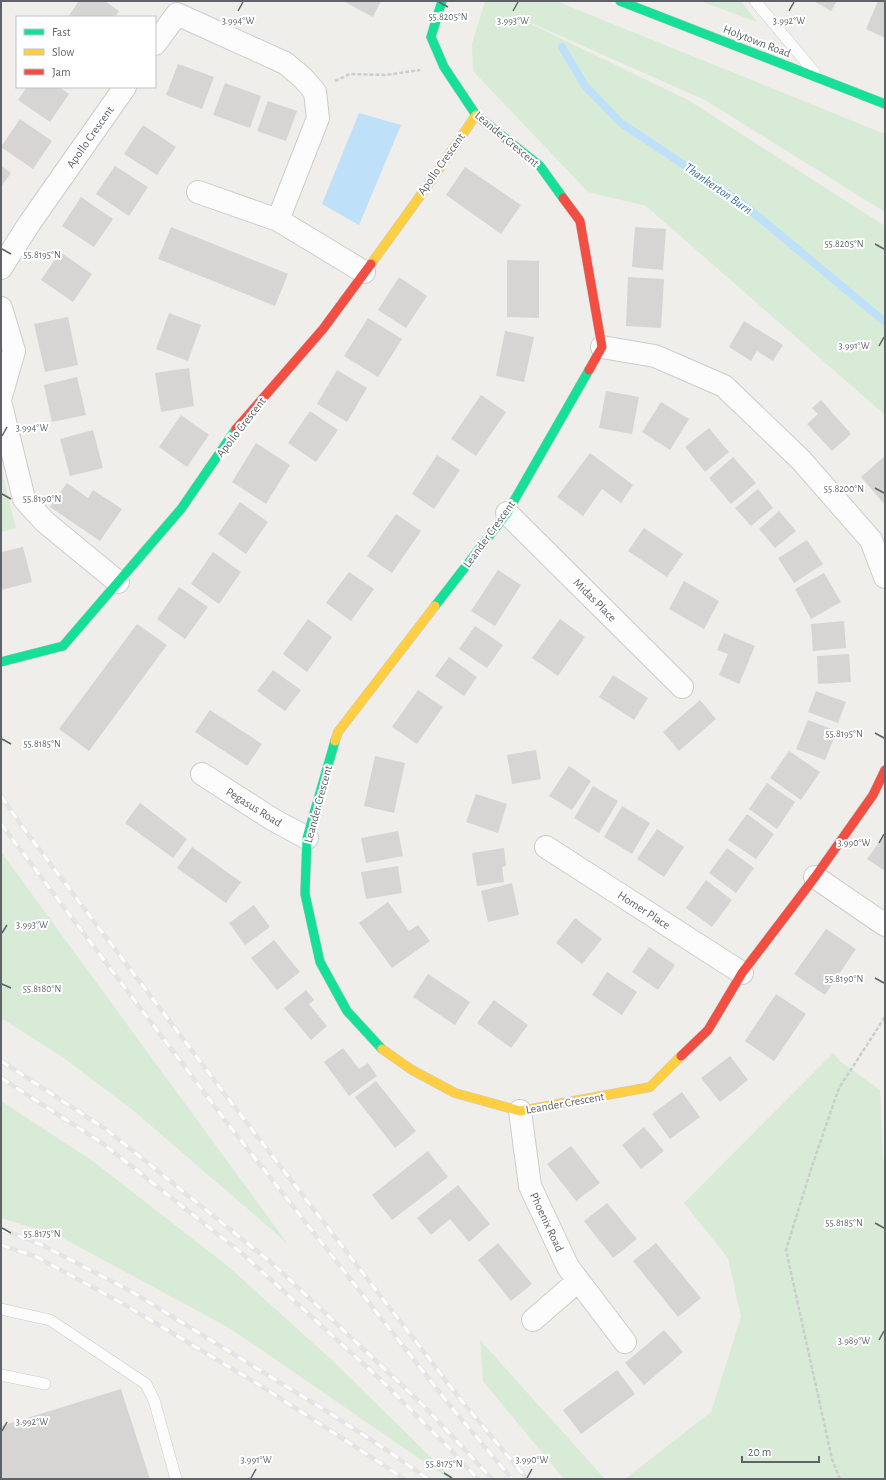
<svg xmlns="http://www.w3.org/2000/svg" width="886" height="1480" viewBox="0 0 886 1480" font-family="'Alegreya Sans',sans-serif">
<rect width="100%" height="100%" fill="#efeeea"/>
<path fill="#d8ebd6" d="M 485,1 L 556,1 L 885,134 L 885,212 L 705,100 L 504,11 L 688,100 L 885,226 L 885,415 L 646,206 L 588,192 L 473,71 L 472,44 Z
M 700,1 L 741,1 L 757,22 Z
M 1,469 L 16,528 L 1,532 Z
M 1,852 L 287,1243 L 134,1111 L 64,1058 L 1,1018 Z
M 833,1053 L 841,1062 L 880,1090 L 883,1159 L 885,1161 L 885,1479 L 625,1479 L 711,1412 L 741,1317 L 728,1258 L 684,1203 Z
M 1,1101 L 94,1162 L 230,1268 L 334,1362 L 453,1479 L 449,1479 L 231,1329 L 59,1236 L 1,1218 Z
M 480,1340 L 605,1479 L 564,1479 L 483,1381 Z"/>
<path fill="#bfe0f9" d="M 359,113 L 401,125 L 359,225 L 322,204 Z"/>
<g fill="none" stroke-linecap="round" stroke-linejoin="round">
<path stroke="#bfe0f9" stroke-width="8" d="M 562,47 L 585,86 L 621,123 L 743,204 L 885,322"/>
</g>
<path fill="#d6d5d3" d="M 79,1 L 105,1 L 119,11 L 115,17 L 68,17 Z
M 343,1 L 381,1 L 373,17 Z
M 814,1 L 837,1 L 831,11 Z
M 878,1 L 885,2 L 885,38 L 866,29 Z
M 178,64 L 214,77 L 202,109 L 166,95 Z
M 225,83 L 261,96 L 250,128 L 213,115 Z
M 27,87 L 59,87 L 69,94 L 50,122 L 18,100 Z
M 268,101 L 297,111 L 286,141 L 257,131 Z
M 20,119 L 52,141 L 33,169 L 1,147 Z
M 143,125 L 176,147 L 157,175 L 124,154 Z
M 1,166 L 11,173 L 1,187 Z
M 115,166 L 148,187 L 129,216 L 96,194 Z
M 465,167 L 521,205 L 501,234 L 446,195 Z
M 81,197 L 113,219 L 94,247 L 62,226 Z
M 171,227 L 288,274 L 275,306 L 158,259 Z
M 635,227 L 666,229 L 663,270 L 632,267 Z
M 60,252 L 92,274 L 73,302 L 41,280 Z
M 507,260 L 539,261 L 539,318 L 507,317 Z
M 399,277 L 427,296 L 406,328 L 378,310 Z
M 628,277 L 664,279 L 661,328 L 626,326 Z
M 169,313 L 201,325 L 188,361 L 156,349 Z
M 68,317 L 78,365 L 45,372 L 34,324 Z
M 368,318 L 402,339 L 378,377 L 344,356 Z
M 744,321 L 783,345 L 773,361 L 757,351 L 751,361 L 729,347 Z
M 505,331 L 534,337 L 524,382 L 496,376 Z
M 189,368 L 194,406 L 161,412 L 155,373 Z
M 337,370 L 367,388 L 347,422 L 317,404 Z
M 77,377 L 86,415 L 52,422 L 44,385 Z
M 606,391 L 639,397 L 632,434 L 599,428 Z
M 481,395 L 506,412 L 476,456 L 451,439 Z
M 821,400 L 851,434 L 832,451 L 807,424 L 818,414 L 812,408 Z
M 661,402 L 689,419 L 670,450 L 642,432 Z
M 310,411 L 338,430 L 316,462 L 288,443 Z
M 181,415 L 209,435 L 187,467 L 159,447 Z
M 709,428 L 729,452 L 705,472 L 685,447 Z
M 93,430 L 103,468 L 70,476 L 60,439 Z
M 256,443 L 290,465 L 266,504 L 232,482 Z
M 590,453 L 633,485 L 621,503 L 602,489 L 583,516 L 557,497 Z
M 437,455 L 460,470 L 434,509 L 412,494 Z
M 885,456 L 885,505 L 861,477 Z
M 733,457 L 756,483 L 731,504 L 709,478 Z
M 67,483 L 88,498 L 93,490 L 122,509 L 100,541 L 50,507 Z
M 758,489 L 773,508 L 751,526 L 735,508 Z
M 240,502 L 268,522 L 246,554 L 218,534 Z
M 779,511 L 796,531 L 775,548 L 759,529 Z
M 396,514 L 421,531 L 392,573 L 367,556 Z
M 644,528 L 683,554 L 667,577 L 628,551 Z
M 807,540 L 823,564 L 794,583 L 778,558 Z
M 23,547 L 32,582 L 1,590 L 1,552 Z
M 213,552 L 241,572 L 219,604 L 191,584 Z
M 498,570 L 521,585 L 495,626 L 471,611 Z
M 349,572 L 374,589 L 351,621 L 326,603 Z
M 824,573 L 841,602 L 811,619 L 795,589 Z
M 684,581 L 719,601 L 704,629 L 669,609 Z
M 179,587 L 208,607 L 185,639 L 157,619 Z
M 308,619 L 332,637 L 307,672 L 283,654 Z
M 560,619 L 585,637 L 558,676 L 532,658 Z
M 844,621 L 846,648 L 813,651 L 811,624 Z
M 137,624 L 167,645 L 89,751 L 59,729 Z
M 475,626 L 503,645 L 487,668 L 459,649 Z
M 724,633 L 755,646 L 739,684 L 719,675 L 728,654 L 717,650 Z
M 849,654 L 851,682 L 818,684 L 817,656 Z
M 449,657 L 477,677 L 464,696 L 435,676 Z
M 273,670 L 301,690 L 285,711 L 257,691 Z
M 613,675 L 648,698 L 634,720 L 599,697 Z
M 418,690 L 443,707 L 417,744 L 392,727 Z
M 816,691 L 846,702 L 838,723 L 808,712 Z
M 700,700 L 716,719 L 679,751 L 663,732 Z
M 210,710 L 262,744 L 247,766 L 195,732 Z
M 808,720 L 837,731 L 825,760 L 796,749 Z
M 536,750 L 541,779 L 512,784 L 507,755 Z
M 789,751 L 820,772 L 801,800 L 770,778 Z
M 375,756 L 405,763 L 394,813 L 364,806 Z
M 569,766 L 591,781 L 572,810 L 549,796 Z
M 767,783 L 795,802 L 777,829 L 749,809 Z
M 593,786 L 618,801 L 599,833 L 574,818 Z
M 476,794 L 507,804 L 498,833 L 466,822 Z
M 140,803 L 187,839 L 173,858 L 125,823 Z
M 622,806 L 650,823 L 632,854 L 604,837 Z
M 747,814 L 774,834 L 756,859 L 728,840 Z
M 657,829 L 684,847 L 664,877 L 637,859 Z
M 398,831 L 403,856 L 366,863 L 361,838 Z
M 885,834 L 885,871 L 867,859 Z
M 192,847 L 241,882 L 226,903 L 177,868 Z
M 504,848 L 506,866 L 502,867 L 504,882 L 477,886 L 472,853 Z
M 727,848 L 754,868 L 736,893 L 709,873 Z
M 398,866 L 402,893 L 366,899 L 361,872 Z
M 706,880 L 732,900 L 712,927 L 686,908 Z
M 512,883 L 519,915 L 488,922 L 481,891 Z
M 388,902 L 409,931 L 418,925 L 430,941 L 392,968 L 359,923 Z
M 254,905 L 270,927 L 245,945 L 229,923 Z
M 575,918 L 602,939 L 582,964 L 556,943 Z
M 826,929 L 856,949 L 825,995 L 794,974 Z
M 274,940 L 300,972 L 277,990 L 251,958 Z
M 649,947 L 675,965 L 658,990 L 632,972 Z
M 607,972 L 637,992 L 622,1015 L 592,995 Z
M 428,974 L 470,1002 L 455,1025 L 413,997 Z
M 306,990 L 314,1000 L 309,1004 L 327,1026 L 311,1040 L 284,1008 Z
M 776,994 L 806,1014 L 774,1061 L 745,1041 Z
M 494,1000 L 528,1025 L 511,1048 L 477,1023 Z
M 343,1048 L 359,1069 L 368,1063 L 377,1076 L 349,1096 L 324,1062 Z
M 730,1056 L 748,1080 L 720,1102 L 701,1078 Z
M 376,1081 L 416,1131 L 395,1148 L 355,1097 Z
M 682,1092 L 700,1117 L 670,1139 L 652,1114 Z
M 644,1127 L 664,1151 L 641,1169 L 622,1145 Z
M 571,1146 L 600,1183 L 576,1201 L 547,1164 Z
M 428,1151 L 448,1177 L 392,1220 L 372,1195 Z
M 458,1185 L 490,1224 L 469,1242 L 450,1219 L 431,1235 L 417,1218 Z
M 607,1203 L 637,1239 L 613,1258 L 584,1221 Z
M 498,1243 L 532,1284 L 511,1301 L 478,1260 Z
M 656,1243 L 701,1298 L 678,1317 L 633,1261 Z
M 664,1330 L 683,1352 L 644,1385 L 625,1363 Z
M 617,1370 L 635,1394 L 581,1434 L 563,1410 Z
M 121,1389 L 150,1479 L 1,1479 L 1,1426 Z"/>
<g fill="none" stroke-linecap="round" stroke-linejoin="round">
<defs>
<path id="lane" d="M 755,1 L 815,73
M 1,1309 L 50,1320 L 146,1384 L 154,1400 L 176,1479
M 1,1375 L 45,1384"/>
<path id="street" d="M 155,44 L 177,14 L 285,63 L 302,77 L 315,92 L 318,118 L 278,220 L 364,272
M 198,192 L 278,220
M 1,268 L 29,224 L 125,87
M 1,308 L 14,351 L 1,396
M 602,347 L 655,356 L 724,386 L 801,460 L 871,540 L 885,577
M 1,405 L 24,499 L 45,522 L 118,582
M 507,513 L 682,687
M 202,774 L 272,819 L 307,838
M 546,847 L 742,973
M 815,877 L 885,925
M 520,1111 L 530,1186 L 568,1267 L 625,1342
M 533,1320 L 578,1281"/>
<path id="fast" d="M 442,1 L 431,37 L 444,67 L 476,115 L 540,166 L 563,198
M 620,1 L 885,104
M 435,606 L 507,513 L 589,370
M 1,662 L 63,646 L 181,509 L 236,429
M 335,741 L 307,838 L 305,894 L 320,962 L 347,1011 L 382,1049"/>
<path id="slow" d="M 371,264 L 428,185 L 476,115
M 335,741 L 338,732 L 435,606
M 382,1049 L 412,1070 L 455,1093 L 520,1111 L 650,1087 L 681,1056"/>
<path id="jam" d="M 563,198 L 580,221 L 602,347 L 589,370
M 236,429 L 323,329 L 371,264
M 681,1056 L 708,1030 L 742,973 L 815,877 L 873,795 L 885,770"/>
</defs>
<use href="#lane" stroke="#cbcccc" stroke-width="12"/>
<use href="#street" stroke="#cbcccc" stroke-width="24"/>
<use href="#fast" stroke="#cacacb" stroke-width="10"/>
<use href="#slow" stroke="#cacacb" stroke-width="10"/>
<use href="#jam" stroke="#cacacb" stroke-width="10"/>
<path stroke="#cacfcc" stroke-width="2.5" stroke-dasharray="4 2" stroke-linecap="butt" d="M 335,81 L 350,74 L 386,75 L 420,70
M 840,1479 L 832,1459 L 786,1250 L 812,1166 L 839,1088 L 885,1017"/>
<use href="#lane" stroke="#fdfcfc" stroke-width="11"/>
<use href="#street" stroke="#fdfcfc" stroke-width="22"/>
<use href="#fast" stroke="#16e098" stroke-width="9"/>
<use href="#slow" stroke="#ffcf43" stroke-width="9"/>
<use href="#jam" stroke="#f24e42" stroke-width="9"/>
<defs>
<path id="rail" d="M 1,796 L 24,829 L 240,1114 L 461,1400 L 527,1479
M 1,824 L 228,1124 L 452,1408 L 512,1479
M 1,1061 L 107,1130 L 273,1264 L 425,1407 L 492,1479
M 1,1078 L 102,1143 L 244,1255 L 382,1381 L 447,1446 L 478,1479
M 1,1229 L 42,1245 L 134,1293 L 328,1412 L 388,1451 L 428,1479
M 1,1245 L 37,1257 L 125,1305 L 258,1384 L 382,1464 L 404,1479"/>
</defs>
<use href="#rail" stroke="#e4e4e4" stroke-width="4.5"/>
<use href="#rail" stroke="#fff" stroke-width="3" stroke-dasharray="9" stroke-linecap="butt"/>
</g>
<path fill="none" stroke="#5f6368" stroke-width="1.5" d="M 439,2 L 448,7M 238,11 L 243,2M 513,11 L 518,2M 789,11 L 794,2M 875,244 L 884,249M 2,249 L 11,254M 879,346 L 884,337M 2,436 L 7,427M 875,488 L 884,493M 2,494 L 11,499M 875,733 L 884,738M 2,739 L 11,744M 879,843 L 884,834M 2,933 L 7,925M 875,978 L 884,983M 2,984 L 11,988M 875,1223 L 884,1228M 2,1228 L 11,1233M 879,1340 L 884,1331M 2,1431 L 7,1422M 444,1473 L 452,1478M 251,1478 L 256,1469M 527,1478 L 532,1469"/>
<g text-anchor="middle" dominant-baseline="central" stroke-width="4" stroke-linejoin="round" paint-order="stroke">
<g font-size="12" fill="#5f6368" stroke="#fff">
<text transform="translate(757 41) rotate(21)">Holytown Road</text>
<text transform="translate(90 137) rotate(-55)">Apollo Crescent</text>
<text transform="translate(507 139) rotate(40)">Leander Crescent</text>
<text transform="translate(441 164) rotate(-55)">Apollo Crescent</text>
<text transform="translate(241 427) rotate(-52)">Apollo Crescent</text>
<text transform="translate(489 534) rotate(-54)">Leander Crescent</text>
<text transform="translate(595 600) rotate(45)">Midas Place</text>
<text transform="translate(318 804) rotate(-75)">Leander Crescent</text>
<text transform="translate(254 807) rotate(32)">Pegasus Road</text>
<text transform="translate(644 910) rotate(33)">Homer Place</text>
<text transform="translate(565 1103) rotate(-10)">Leander Crescent</text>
<text transform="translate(547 1222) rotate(65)">Phoenix Road</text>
</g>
<g font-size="13" font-style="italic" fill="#4174aa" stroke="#fff">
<text transform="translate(718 189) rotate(35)">Thankerton Burn</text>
</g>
</g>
<g font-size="10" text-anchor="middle" fill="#5f6368" stroke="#fff" stroke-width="4" stroke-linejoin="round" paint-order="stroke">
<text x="448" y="20">55.8205°N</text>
<text x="238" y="24">3.994°W</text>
<text x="513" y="24">3.993°W</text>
<text x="789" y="24">3.992°W</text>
<text x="844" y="247">55.8205°N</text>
<text x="42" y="258">55.8195°N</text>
<text x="854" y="349">3.991°W</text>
<text x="32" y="431">3.994°W</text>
<text x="844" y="492">55.8200°N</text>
<text x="42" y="502">55.8190°N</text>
<text x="844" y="737">55.8195°N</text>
<text x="42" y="747">55.8185°N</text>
<text x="854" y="846">3.990°W</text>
<text x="32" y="928">3.993°W</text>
<text x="844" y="982">55.8190°N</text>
<text x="42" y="992">55.8180°N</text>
<text x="844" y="1226">55.8185°N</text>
<text x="42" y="1237">55.8175°N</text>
<text x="854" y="1344">3.989°W</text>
<text x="32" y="1425">3.992°W</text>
<text x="256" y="1463">3.991°W</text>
<text x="532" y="1463">3.990°W</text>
<text x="444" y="1467">55.8175°N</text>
</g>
<rect width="886" height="1480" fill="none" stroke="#5f6368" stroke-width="4"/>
<rect x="16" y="16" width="140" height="72" fill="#ffffff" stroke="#bfc1c3"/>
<rect x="24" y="29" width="20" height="6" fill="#16e098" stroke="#bfc1c3"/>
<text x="52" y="36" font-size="12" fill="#5f6368">Fast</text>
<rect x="24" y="49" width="20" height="6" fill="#ffcf43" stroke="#bfc1c3"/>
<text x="52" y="56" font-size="12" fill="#5f6368">Slow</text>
<rect x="24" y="69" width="20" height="6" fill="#f24e42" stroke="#bfc1c3"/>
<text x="52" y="76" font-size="12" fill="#5f6368">Jam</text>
<path d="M742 1456v6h77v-6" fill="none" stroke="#5f6368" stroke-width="2"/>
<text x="748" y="1456" font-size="12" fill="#5f6368" stroke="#ffffff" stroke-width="3" paint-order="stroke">20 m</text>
</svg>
